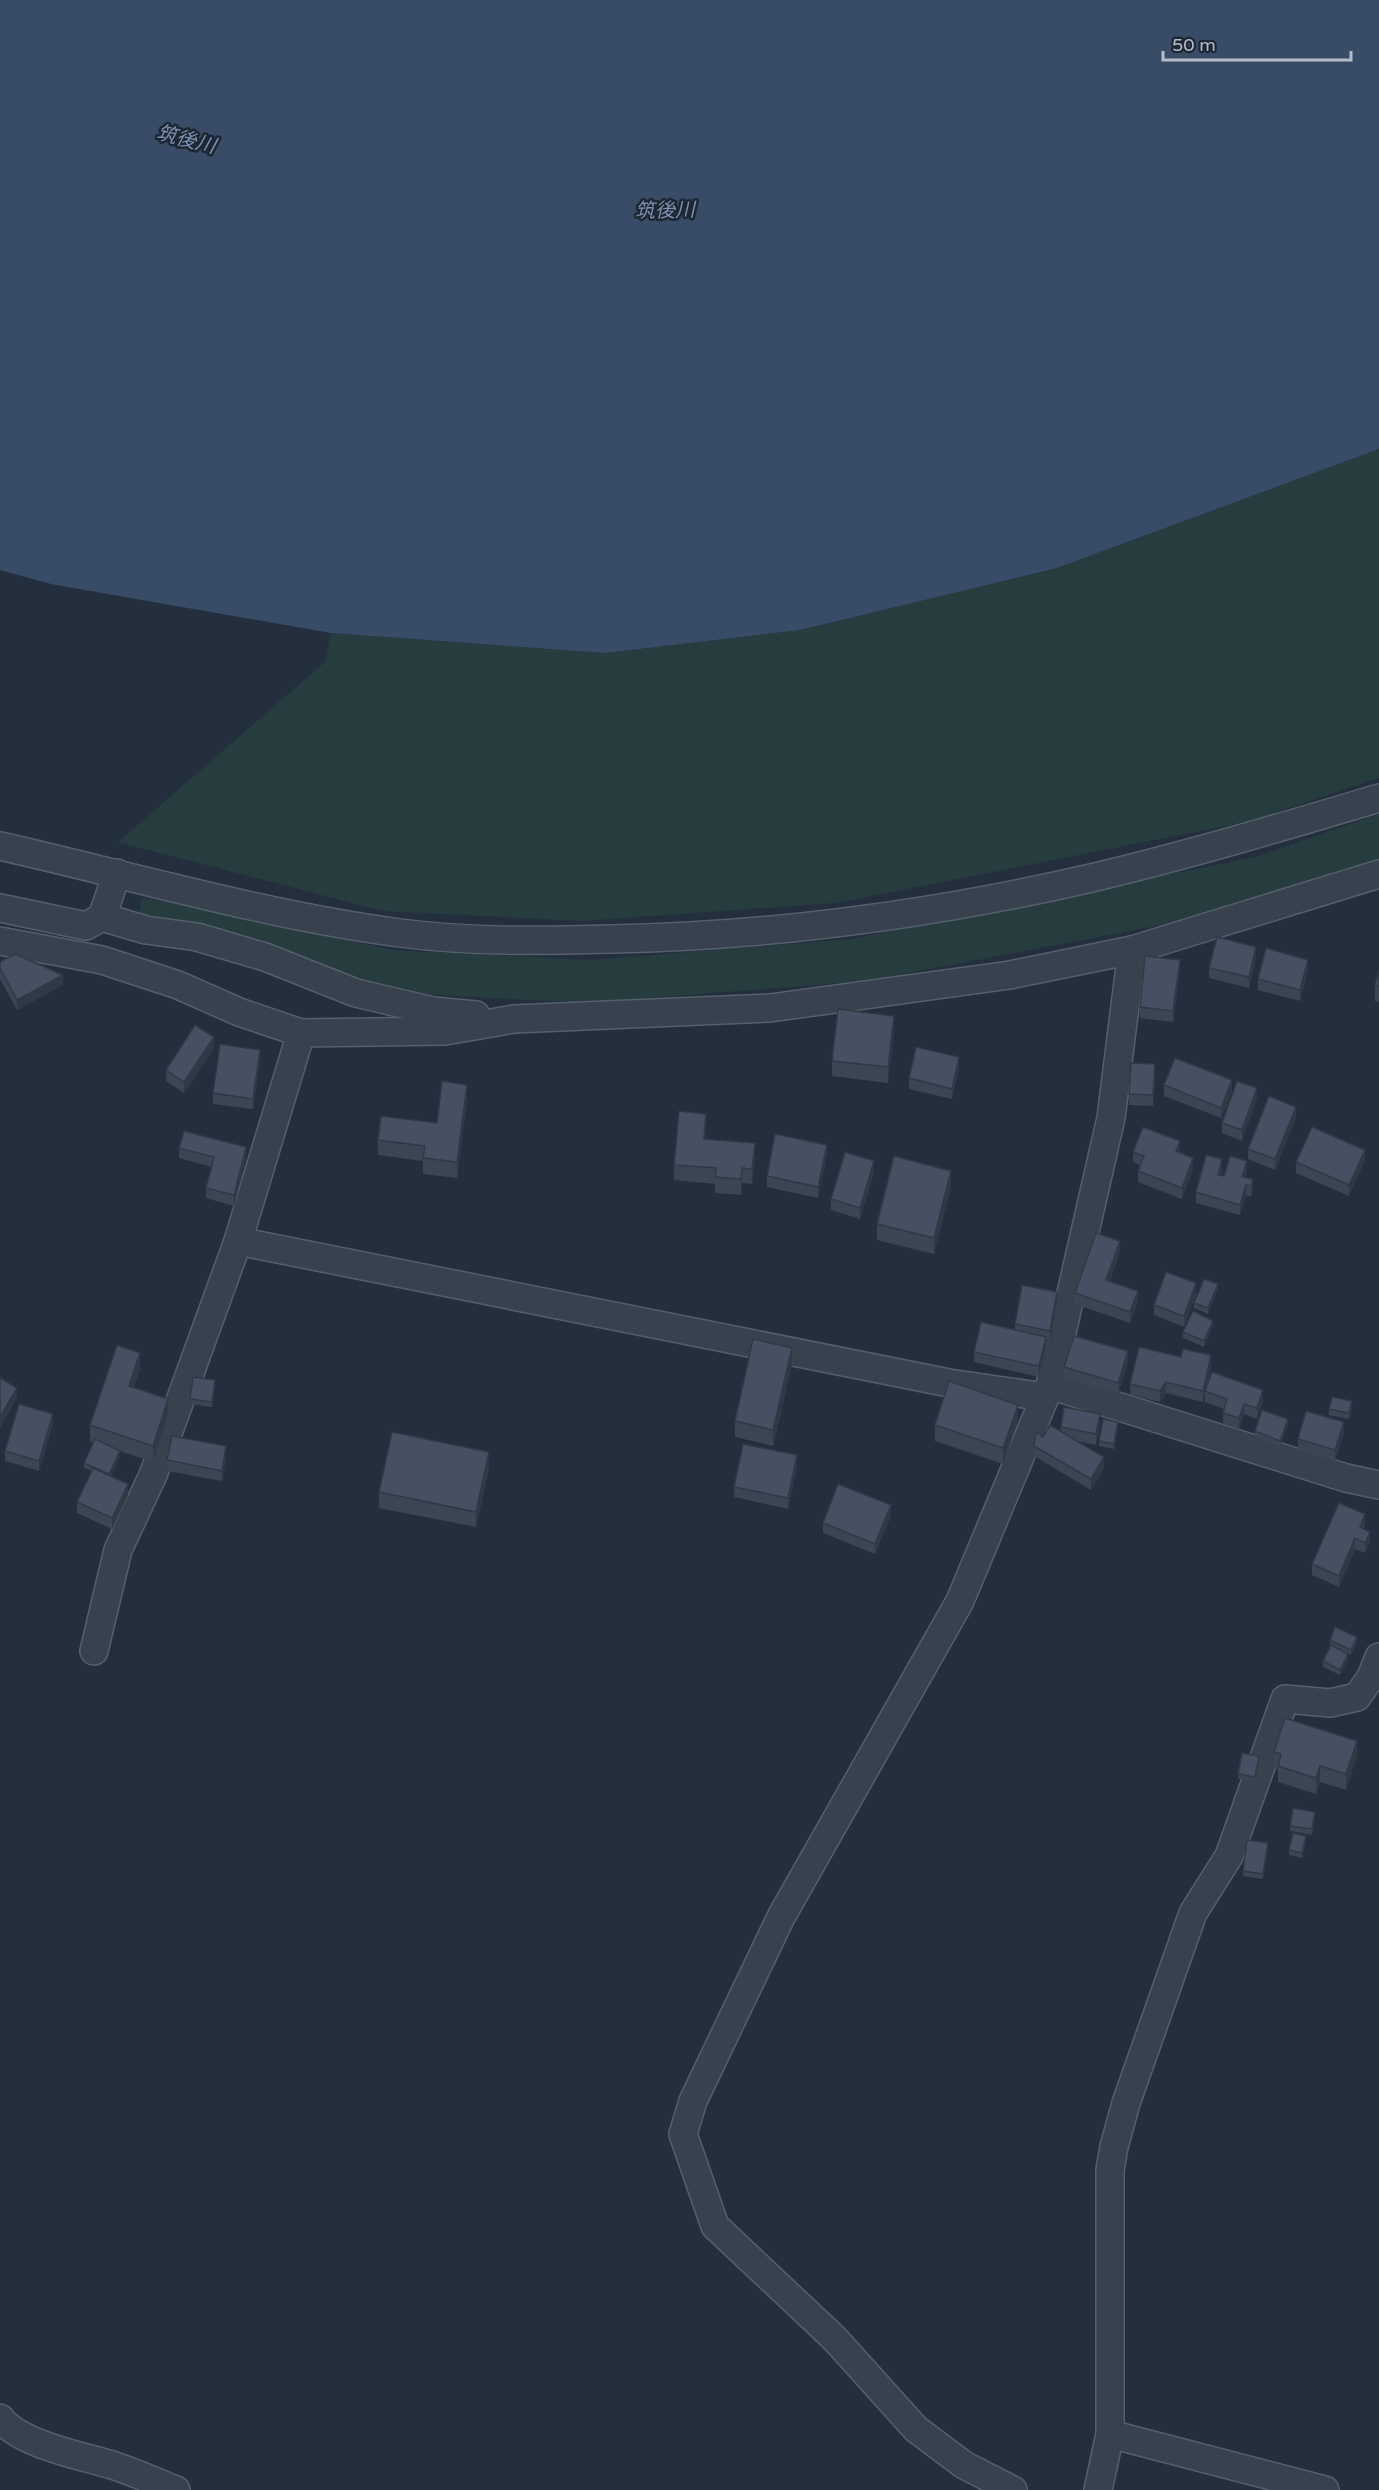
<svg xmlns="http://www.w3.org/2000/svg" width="1379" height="2490" font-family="'Varela Round','Noto Sans JP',sans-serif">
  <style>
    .green { fill: #263c3f }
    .water { fill: #394c67 }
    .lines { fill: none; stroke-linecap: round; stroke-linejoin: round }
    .minor-casing { stroke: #565f6c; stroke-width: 30 }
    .minor { stroke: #38414e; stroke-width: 27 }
    .wall { fill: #3b4654 }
    .shaded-wall { fill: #303945 }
    .building { fill: #455162; stroke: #303945; stroke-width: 1.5 }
    .labels { text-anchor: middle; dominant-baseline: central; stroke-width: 5; stroke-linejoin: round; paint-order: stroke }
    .water-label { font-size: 20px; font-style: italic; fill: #7c92b1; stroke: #1d2633 }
  </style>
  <rect width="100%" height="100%" fill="#242f3e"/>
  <g class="green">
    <polygon points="1379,449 1379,778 1251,821 836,903 583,921 383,911 118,842 325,662 331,633 605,653 800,630 1057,568"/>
    <polygon points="1379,814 1379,867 1261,906 867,981 586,1003 398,993 237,933 139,913 142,897 393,950 590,960 851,939 1255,857"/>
  </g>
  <polygon class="water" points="0,0 1379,0 1379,449 1057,568 800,630 605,653 331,633 51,584 0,570"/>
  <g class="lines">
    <g class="minor-casing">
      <g id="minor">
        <path d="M0,846C132,876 265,915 400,933C470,942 541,941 611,939C769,936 933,914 1087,879C1185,856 1282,827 1379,798"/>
        <polyline points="0,908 86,926 102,917 117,873"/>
        <polyline points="102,917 146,930 197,937 265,957 356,993 433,1011 476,1015"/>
        <polyline points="0,941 102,960 178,985 239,1012 301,1033 445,1031 514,1019 770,1008 1010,975 1132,950 1379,874"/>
        <polyline points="238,1241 949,1383 1045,1397"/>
        <polyline points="1050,1385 1346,1478 1379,1485"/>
        <polyline points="94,1651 118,1550 153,1475 238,1241 301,1033"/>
        <path d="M0,2418C20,2445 84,2456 115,2466C136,2473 156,2482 176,2490"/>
        <polyline points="1110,2434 1325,2490"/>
        <polyline points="1013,2490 964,2465 916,2429 835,2339 715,2226 683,2134 693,2101 781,1917 960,1601 1050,1385 1111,1118 1132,950"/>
        <polyline points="1098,2490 1110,2434 1110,2170 1114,2147 1126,2103 1193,1913 1229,1856 1285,1699 1330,1703 1357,1697 1371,1677 1379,1657"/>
      </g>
    </g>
    <use href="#minor" class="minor"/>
  </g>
  <g class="wall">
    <polygon points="1256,957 1249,988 1209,978 1209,968"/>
    <polygon points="0,962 63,985 17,1010 0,979"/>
    <polygon points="1308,970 1300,1001 1258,990 1258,979"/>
    <polygon points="1180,971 1173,1022 1140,1018 1140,1007"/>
    <polygon points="1379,971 1379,1002 1375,1001 1375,985"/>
    <polygon points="894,1031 888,1083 832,1076 832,1061"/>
    <polygon points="214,1048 184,1093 166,1081 166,1070"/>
    <polygon points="260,1060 253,1109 213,1104 213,1093"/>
    <polygon points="959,1068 952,1099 909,1089 909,1078"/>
    <polygon points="1155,1075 1153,1106 1129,1105 1129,1094"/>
    <polygon points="1164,1085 1232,1091 1221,1118 1164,1096"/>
    <polygon points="1257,1098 1242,1141 1222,1133 1222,1123"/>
    <polygon points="467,1100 457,1178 423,1174 423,1161 378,1155 378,1140 437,1123"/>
    <polygon points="1296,1117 1275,1170 1248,1159 1248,1149"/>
    <polygon points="706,1130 705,1139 755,1159 752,1184 742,1183 741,1195 715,1193 715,1184 674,1180 674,1165"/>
    <polygon points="179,1148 246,1158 234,1206 206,1198 206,1188 212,1167 179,1158"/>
    <polygon points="1133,1152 1180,1152 1179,1153 1193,1169 1182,1199 1138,1182 1138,1171 1140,1165 1133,1162"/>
    <polygon points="827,1155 818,1198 767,1187 767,1176"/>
    <polygon points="1365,1160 1349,1196 1296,1173 1296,1162"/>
    <polygon points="1222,1170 1221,1175 1224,1176 1247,1172 1245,1177 1253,1179 1253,1190 1251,1197 1246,1195 1240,1215 1196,1203 1196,1192"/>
    <polygon points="874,1172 860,1219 831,1210 831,1199"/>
    <polygon points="951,1186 934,1254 877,1240 877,1224"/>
    <polygon points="1120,1251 1110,1281 1138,1301 1130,1323 1075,1304 1075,1293"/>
    <polygon points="1218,1289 1208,1314 1194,1308 1194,1303"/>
    <polygon points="1196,1294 1184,1327 1154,1315 1154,1305"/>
    <polygon points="1057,1302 1050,1341 1046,1340 1046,1347 1039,1377 974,1362 974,1352 1015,1330 1015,1324"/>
    <polygon points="1213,1326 1204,1347 1183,1338 1183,1332"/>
    <polygon points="1128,1362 1118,1394 1064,1378 1064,1367"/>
    <polygon points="792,1364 773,1446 735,1437 735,1421"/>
    <polygon points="1211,1366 1206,1390 1263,1400 1257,1419 1244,1414 1239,1429 1223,1423 1223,1413 1224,1409 1205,1402 1205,1392 1203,1402 1166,1393 1160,1402 1130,1395 1130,1384"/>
    <polygon points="140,1369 134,1387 168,1414 153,1462 120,1451 120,1456 111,1476 128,1495 112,1529 77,1513 77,1502 92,1471 84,1468 84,1463 93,1442 90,1441 90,1425"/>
    <polygon points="215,1385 212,1407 190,1404 190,1399"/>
    <polygon points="1352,1406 1349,1419 1329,1415 1329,1409"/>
    <polygon points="1018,1420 1003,1464 935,1441 935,1425"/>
    <polygon points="53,1424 39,1471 5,1461 5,1451"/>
    <polygon points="1288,1424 1280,1446 1255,1437 1255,1431"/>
    <polygon points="1100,1425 1096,1445 1077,1441 1104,1468 1091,1490 1034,1456 1034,1446 1043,1437 1061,1431 1061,1427"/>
    <polygon points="1118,1428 1114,1449 1099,1446 1099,1441"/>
    <polygon points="1344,1433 1335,1461 1298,1450 1298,1439"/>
    <polygon points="226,1456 222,1481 167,1471 167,1460"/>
    <polygon points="797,1466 788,1509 734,1497 734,1487"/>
    <polygon points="489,1468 476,1527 379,1508 379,1492"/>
    <polygon points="891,1516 875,1554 823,1533 823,1523"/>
    <polygon points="1365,1525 1363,1529 1370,1542 1365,1553 1355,1549 1339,1587 1312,1575 1312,1564"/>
    <polygon points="1330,1640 1357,1642 1351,1655 1346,1652 1348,1659 1340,1675 1323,1667 1323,1661 1330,1646"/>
    <polygon points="1274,1752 1357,1756 1346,1790 1320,1782 1316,1794 1278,1782 1278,1769 1274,1768"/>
    <polygon points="1259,1761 1255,1782 1238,1779 1238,1774"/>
    <polygon points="1315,1817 1312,1835 1290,1831 1290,1826"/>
    <polygon points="1306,1841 1302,1858 1289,1855 1289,1850"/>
    <polygon points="1268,1848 1263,1879 1243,1876 1243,1871"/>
  </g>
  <g class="shaded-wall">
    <polygon points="1256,947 1256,957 1249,988 1249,977"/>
    <polygon points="1180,960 1180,971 1173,1022 1173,1011"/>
    <polygon points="1308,960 1308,970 1300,1001 1300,990"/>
    <polygon points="63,975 63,985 17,1010 17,1000"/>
    <polygon points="894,1016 894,1031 888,1083 888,1067"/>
    <polygon points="214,1037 214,1048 184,1093 184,1082"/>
    <polygon points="260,1050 260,1060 253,1109 253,1099"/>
    <polygon points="959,1057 959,1068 952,1099 952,1089"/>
    <polygon points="1232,1080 1232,1091 1221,1118 1221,1108"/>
    <polygon points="467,1085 467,1100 457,1178 457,1162"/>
    <polygon points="1257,1088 1257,1098 1242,1141 1242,1130"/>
    <polygon points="1296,1107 1296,1117 1275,1170 1275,1159"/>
    <polygon points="706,1114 706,1130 704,1154 704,1139"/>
    <polygon points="1180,1141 1180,1152 1176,1162 1176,1151"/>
    <polygon points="755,1143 755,1159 752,1184 752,1169"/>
    <polygon points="827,1145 827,1155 818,1198 818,1187"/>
    <polygon points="246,1147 246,1158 234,1206 234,1195"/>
    <polygon points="1365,1150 1365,1160 1349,1196 1349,1185"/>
    <polygon points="1193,1158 1193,1169 1182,1199 1182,1188"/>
    <polygon points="1222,1159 1222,1170 1218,1185 1218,1175"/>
    <polygon points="874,1161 874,1172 860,1219 860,1208"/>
    <polygon points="1247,1161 1247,1172 1242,1187 1242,1177"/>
    <polygon points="742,1168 742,1183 741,1195 741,1179"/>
    <polygon points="951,1171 951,1186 934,1254 934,1238"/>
    <polygon points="1253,1179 1253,1190 1251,1197 1251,1186"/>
    <polygon points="1246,1185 1246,1195 1240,1215 1240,1205"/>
    <polygon points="1120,1241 1120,1251 1106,1291 1106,1280"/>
    <polygon points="1196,1283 1196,1294 1184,1327 1184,1316"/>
    <polygon points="1218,1284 1218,1289 1208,1314 1208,1308"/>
    <polygon points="1138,1291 1138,1301 1130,1323 1130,1312"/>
    <polygon points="1057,1292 1057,1302 1050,1341 1050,1331"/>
    <polygon points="1213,1321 1213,1326 1204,1347 1204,1341"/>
    <polygon points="1046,1337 1046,1347 1039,1377 1039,1366"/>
    <polygon points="792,1348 792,1364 773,1446 773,1430"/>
    <polygon points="1128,1351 1128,1362 1118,1394 1118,1383"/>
    <polygon points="140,1353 140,1369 129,1402 129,1386"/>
    <polygon points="1211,1355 1211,1366 1203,1402 1203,1391"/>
    <polygon points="1166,1382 1166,1393 1160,1402 1160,1391"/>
    <polygon points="17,1388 17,1398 0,1428 0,1417"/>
    <polygon points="1263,1390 1263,1400 1257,1419 1257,1408"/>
    <polygon points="168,1399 168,1414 153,1462 153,1446"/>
    <polygon points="1244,1404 1244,1414 1239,1429 1239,1418"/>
    <polygon points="1018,1405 1018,1420 1003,1464 1003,1448"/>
    <polygon points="53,1414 53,1424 39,1471 39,1461"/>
    <polygon points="1100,1414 1100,1425 1096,1445 1096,1434"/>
    <polygon points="1288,1419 1288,1424 1280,1446 1280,1441"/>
    <polygon points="1118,1422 1118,1428 1114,1449 1114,1444"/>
    <polygon points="1344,1422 1344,1433 1335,1461 1335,1450"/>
    <polygon points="226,1446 226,1456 222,1481 222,1471"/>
    <polygon points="120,1451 120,1456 109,1480 109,1474"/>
    <polygon points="489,1452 489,1468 476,1527 476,1512"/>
    <polygon points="797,1455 797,1466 788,1509 788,1498"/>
    <polygon points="1104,1457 1104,1468 1091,1490 1091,1479"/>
    <polygon points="128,1484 128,1495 112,1529 112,1518"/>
    <polygon points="891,1505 891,1516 875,1554 875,1544"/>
    <polygon points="1365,1514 1365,1525 1360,1538 1360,1527"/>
    <polygon points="1370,1532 1370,1542 1365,1553 1365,1543"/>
    <polygon points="1355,1538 1355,1549 1339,1587 1339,1576"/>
    <polygon points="1357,1637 1357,1642 1351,1655 1351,1650"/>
    <polygon points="1348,1654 1348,1659 1340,1675 1340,1670"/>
    <polygon points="1357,1741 1357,1756 1346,1790 1346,1774"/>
    <polygon points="1320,1766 1320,1782 1316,1794 1316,1778"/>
    <polygon points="1306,1836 1306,1841 1302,1858 1302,1853"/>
    <polygon points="1268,1843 1268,1848 1263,1879 1263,1874"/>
  </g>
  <g class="building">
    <polygon points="1217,937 1256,947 1249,977 1209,968"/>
    <polygon points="1266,948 1308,960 1300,990 1258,979"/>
    <polygon points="15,954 63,975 17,1000 0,968 0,962"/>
    <polygon points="1145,956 1180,960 1173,1011 1140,1007"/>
    <polygon points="1379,971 1379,987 1375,985"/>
    <polygon points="838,1009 894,1016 888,1067 832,1061"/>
    <polygon points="195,1025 214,1037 184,1082 166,1070"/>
    <polygon points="220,1044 260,1050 253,1099 213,1093"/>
    <polygon points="916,1047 959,1057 952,1089 909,1078"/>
    <polygon points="1175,1058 1232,1080 1221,1108 1164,1085"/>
    <polygon points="1131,1063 1155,1064 1153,1095 1129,1094"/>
    <polygon points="442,1081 467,1085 457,1162 423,1158 425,1146 378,1140 381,1116 437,1123"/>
    <polygon points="1237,1081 1257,1088 1242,1130 1222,1123"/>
    <polygon points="1269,1096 1296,1107 1275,1159 1248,1149"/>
    <polygon points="679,1111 706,1114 704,1139 755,1143 752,1169 742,1168 741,1179 715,1177 716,1168 674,1165"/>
    <polygon points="1143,1127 1180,1141 1176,1151 1193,1158 1182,1188 1138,1171 1144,1156 1133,1152"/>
    <polygon points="1312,1127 1365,1150 1349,1185 1296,1162"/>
    <polygon points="184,1131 246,1147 234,1195 206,1188 214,1157 179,1148"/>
    <polygon points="775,1134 827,1145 818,1187 767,1176"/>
    <polygon points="845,1152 874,1161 860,1208 831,1199"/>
    <polygon points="1206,1155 1222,1159 1218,1175 1224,1176 1230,1156 1247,1161 1242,1177 1253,1179 1251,1186 1246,1185 1240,1205 1196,1192"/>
    <polygon points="894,1156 951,1171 934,1238 877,1224"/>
    <polygon points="1096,1233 1120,1241 1106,1280 1138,1291 1130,1312 1075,1293"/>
    <polygon points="1166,1272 1196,1283 1184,1316 1154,1305"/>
    <polygon points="1204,1279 1218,1284 1208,1308 1194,1303"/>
    <polygon points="1022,1285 1057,1292 1050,1331 1015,1324"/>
    <polygon points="1193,1311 1213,1321 1204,1341 1183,1332"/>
    <polygon points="981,1322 1046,1337 1039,1366 974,1352"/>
    <polygon points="1074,1336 1128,1351 1118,1383 1064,1367"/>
    <polygon points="753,1339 792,1348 773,1430 735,1421"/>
    <polygon points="117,1345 140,1353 129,1386 168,1399 153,1446 90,1425"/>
    <polygon points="1139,1347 1181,1357 1183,1349 1211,1355 1203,1391 1166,1382 1160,1391 1130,1384"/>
    <polygon points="1212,1372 1263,1390 1257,1408 1244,1404 1239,1418 1223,1413 1227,1399 1205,1391"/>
    <polygon points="193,1377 215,1380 212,1402 190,1399"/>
    <polygon points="0,1378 17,1388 0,1417"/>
    <polygon points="949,1381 1018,1405 1003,1448 935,1425"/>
    <polygon points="1332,1397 1352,1401 1349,1413 1329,1409"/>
    <polygon points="19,1404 53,1414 39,1461 5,1451"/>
    <polygon points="1064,1407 1100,1414 1096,1434 1061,1427"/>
    <polygon points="1262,1410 1288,1419 1280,1441 1255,1431"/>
    <polygon points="1306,1411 1344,1422 1335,1450 1298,1439"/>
    <polygon points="1103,1419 1118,1422 1114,1444 1099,1441"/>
    <polygon points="1050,1425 1104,1457 1091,1479 1034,1446 1036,1432 1043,1437"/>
    <polygon points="392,1432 489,1452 476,1512 379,1492"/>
    <polygon points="172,1436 226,1446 222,1471 167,1460"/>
    <polygon points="95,1439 120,1451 109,1474 84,1463"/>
    <polygon points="743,1444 797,1455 788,1498 734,1487"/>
    <polygon points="93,1468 128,1484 112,1518 77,1502"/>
    <polygon points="838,1484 891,1505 875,1544 823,1523"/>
    <polygon points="1339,1503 1365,1514 1360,1527 1370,1532 1365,1543 1355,1538 1339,1576 1312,1564"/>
    <polygon points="1335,1627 1357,1637 1351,1650 1330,1640"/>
    <polygon points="1331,1645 1348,1654 1340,1670 1323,1661"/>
    <polygon points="1285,1718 1357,1741 1346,1774 1320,1766 1316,1778 1278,1766 1281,1754 1274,1752"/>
    <polygon points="1242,1753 1259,1756 1255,1777 1238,1774"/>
    <polygon points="1293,1808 1315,1812 1312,1829 1290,1826"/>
    <polygon points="1293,1833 1306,1836 1302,1853 1289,1850"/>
    <polygon points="1247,1840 1268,1843 1263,1874 1243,1871"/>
  </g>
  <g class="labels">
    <g class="water-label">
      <text transform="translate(186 140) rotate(14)">筑後川</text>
      <text transform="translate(665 211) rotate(-1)">筑後川</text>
    </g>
  </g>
  <path d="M1163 51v9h188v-9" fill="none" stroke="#b4bcc9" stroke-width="3"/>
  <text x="1172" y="51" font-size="18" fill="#b4bcc9" stroke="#1d2633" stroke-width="4.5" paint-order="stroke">50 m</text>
</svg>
